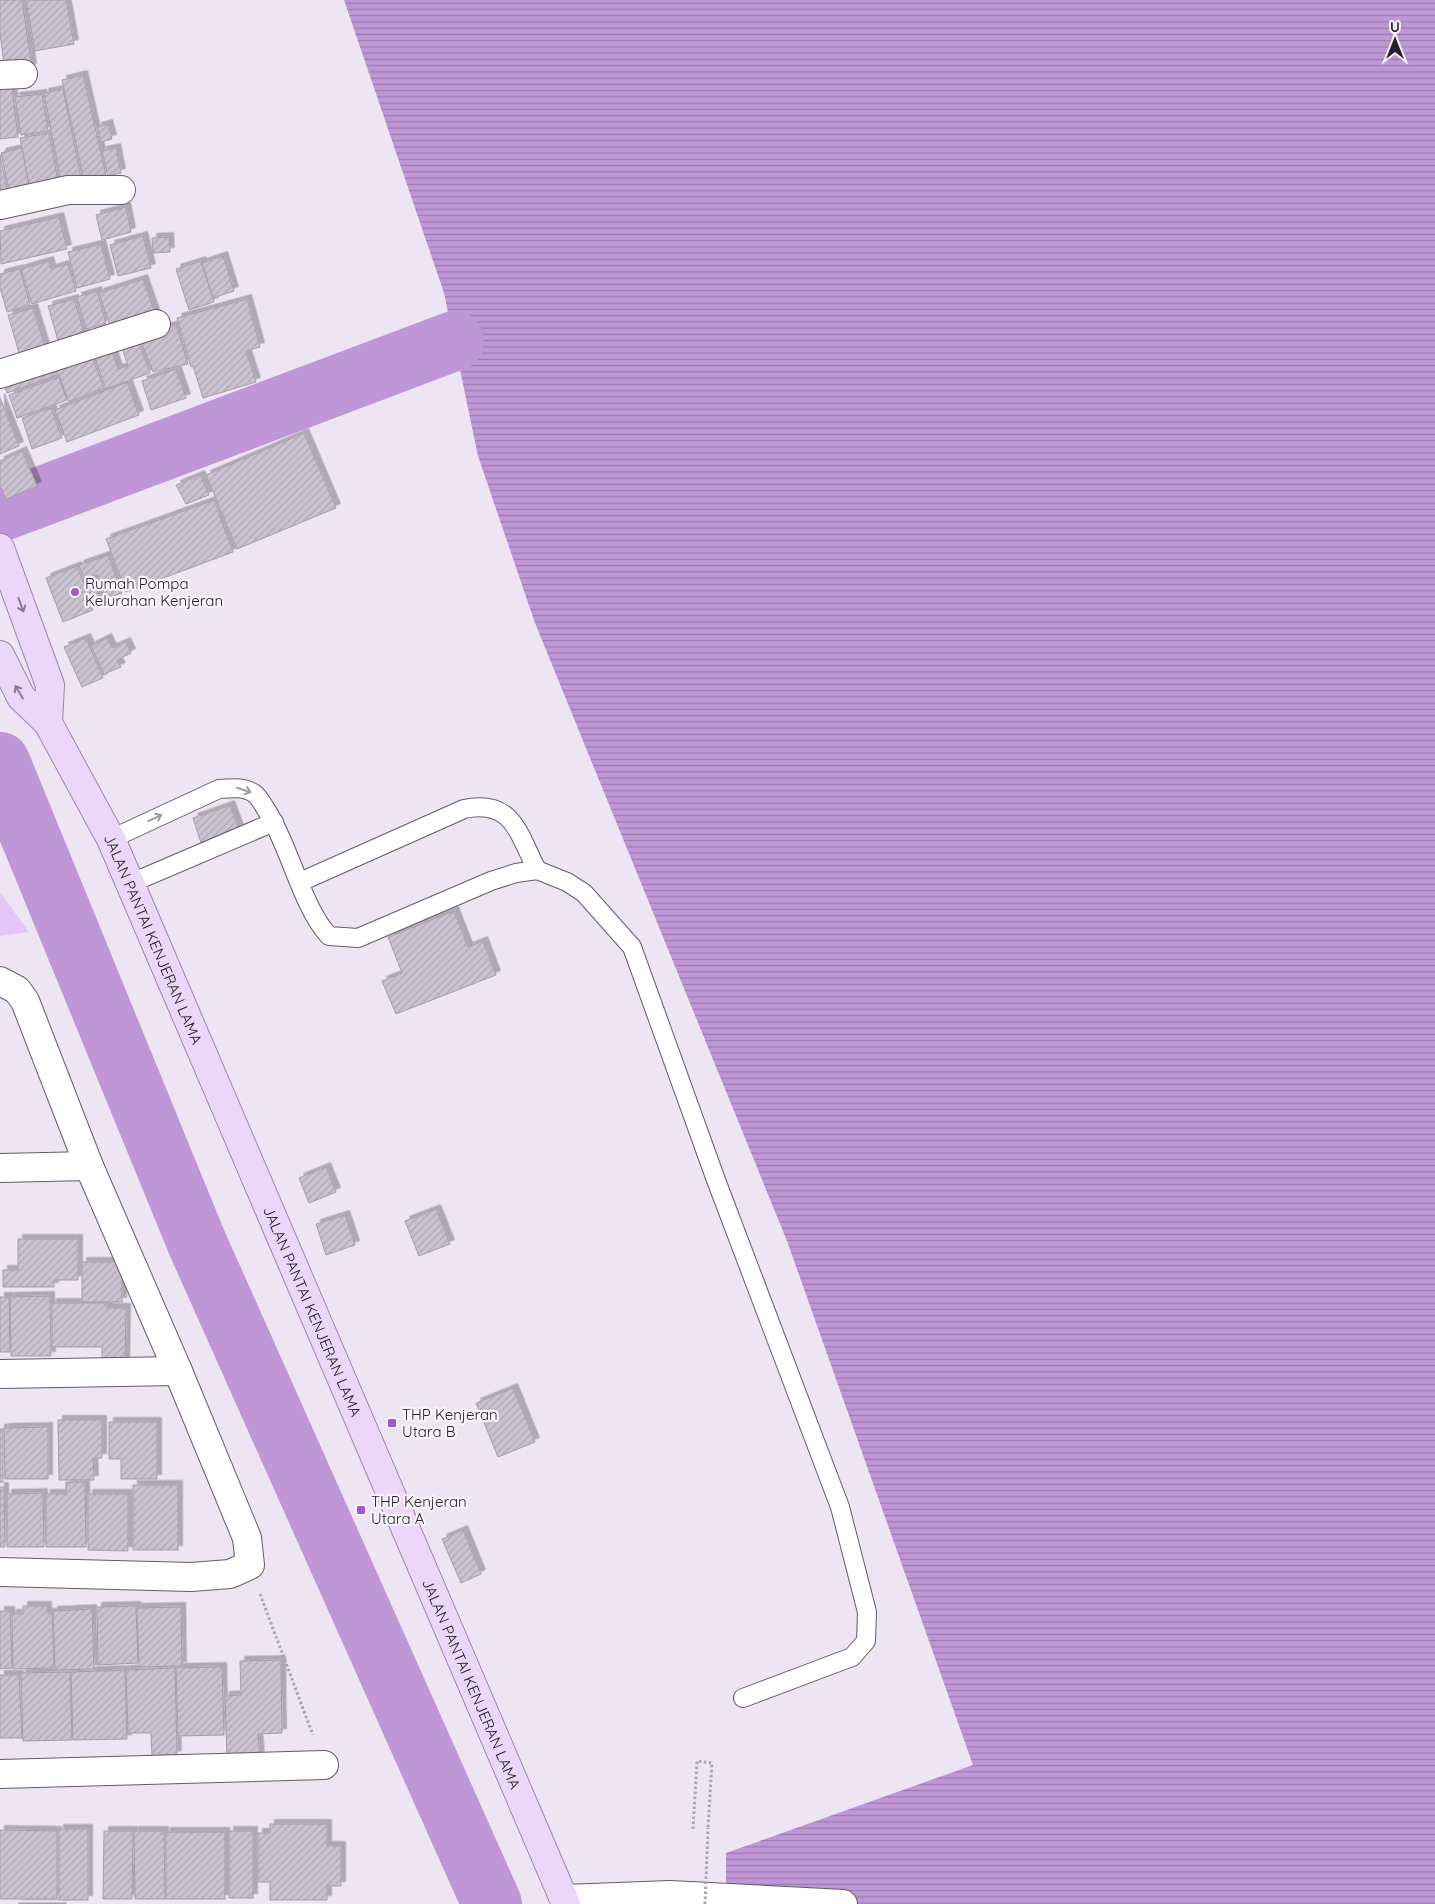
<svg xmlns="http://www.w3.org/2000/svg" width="1435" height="1904" font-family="Quicksand,sans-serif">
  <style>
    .green { fill: #e4c5f8 }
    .water { fill: url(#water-rules) }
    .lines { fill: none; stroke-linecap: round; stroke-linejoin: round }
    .river { stroke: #bf97d7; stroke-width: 60 }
    .building { fill: url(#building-hatch); stroke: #a59daa; filter: url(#shadow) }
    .service-casing { stroke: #635c68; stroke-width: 20 }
    .minor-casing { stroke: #635c68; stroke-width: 30 }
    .tertiary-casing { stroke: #635c68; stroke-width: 30 }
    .primary-casing { stroke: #9e85ae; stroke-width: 30 }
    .path { stroke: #aaa4af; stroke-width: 3; stroke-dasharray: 2.5 2.5; stroke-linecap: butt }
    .service { stroke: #fff; stroke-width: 18 }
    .minor { stroke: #fff; stroke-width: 28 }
    .tertiary { stroke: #fff; stroke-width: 28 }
    .primary { stroke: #ecd6fa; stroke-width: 28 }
    .path-bridge { stroke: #aaa4af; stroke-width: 3; stroke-dasharray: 2.5 2.5; stroke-linecap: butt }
    .oneway { stroke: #887c90 }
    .oneway2 { stroke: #9d9c9e }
    .poi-dot { fill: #a257ca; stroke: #faf3fe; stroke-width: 2 }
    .labels { text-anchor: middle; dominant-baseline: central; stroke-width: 4.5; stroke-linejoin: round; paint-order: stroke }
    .poi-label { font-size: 15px; fill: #252227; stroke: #faf3fe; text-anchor: start }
    .street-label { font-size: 15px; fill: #252227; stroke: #faf3fe }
  </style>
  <defs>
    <pattern id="water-rules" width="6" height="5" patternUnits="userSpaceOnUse" patternTransform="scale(1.25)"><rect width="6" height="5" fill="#bf97d7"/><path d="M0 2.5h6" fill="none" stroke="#9b7bae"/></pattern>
    <pattern id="building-hatch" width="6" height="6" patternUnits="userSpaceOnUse" patternTransform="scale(1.25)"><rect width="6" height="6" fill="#cac2d0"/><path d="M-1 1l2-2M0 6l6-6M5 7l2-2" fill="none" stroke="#ada6b3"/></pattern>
    <filter id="shadow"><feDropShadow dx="4.5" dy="-4.5" stdDeviation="0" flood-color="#0004"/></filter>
  </defs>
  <rect width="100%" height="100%" fill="#ede5f3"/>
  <polygon class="green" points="0,892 29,932 0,936"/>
  <polygon class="water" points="344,0 1435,0 1435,1904 726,1904 726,1853 973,1765 787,1241 535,623 478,456 444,293"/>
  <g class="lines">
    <g class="river">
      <polyline points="0,512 454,341"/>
      <polyline points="0,762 197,1243 492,1904"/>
    </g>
  </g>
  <g class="building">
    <polygon points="0,0 22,0 32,68 5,72 0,33"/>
    <polygon points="26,0 66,0 74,44 35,51"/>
    <polygon points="83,75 106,175 84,180 62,80"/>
    <polygon points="12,88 18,137 0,139 0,90"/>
    <polygon points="63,89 82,183 62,187 44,93"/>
    <polygon points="42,94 48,131 21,135 15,97"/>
    <polygon points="108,124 112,139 101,142 97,127"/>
    <polygon points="49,133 59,187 30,192 20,138"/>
    <polygon points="22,148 30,191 10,195 1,153"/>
    <polygon points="116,148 121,173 108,176 102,151"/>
    <polygon points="0,155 8,194 0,196"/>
    <polygon points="126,207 131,232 102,240 96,215"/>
    <polygon points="59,217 67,249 1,264 0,231"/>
    <polygon points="143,236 151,268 118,276 110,245"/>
    <polygon points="169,237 170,252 153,253 152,238"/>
    <polygon points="101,244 110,279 77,288 68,252"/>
    <polygon points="223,256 234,291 213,298 202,263"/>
    <polygon points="49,261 51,269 68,264 76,291 32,304 21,269"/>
    <polygon points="201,261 214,302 189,310 176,269"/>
    <polygon points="20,269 30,305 7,312 0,288 0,274"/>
    <polygon points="143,279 157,319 113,334 99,293"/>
    <polygon points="97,291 106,324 86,329 77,297"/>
    <polygon points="74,299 87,343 61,351 48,306"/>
    <polygon points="247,299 260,347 246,351 256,382 203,398 193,366 191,367 177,318"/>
    <polygon points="33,308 47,354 22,363 8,315"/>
    <polygon points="176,325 188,364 153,372 138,334"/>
    <polygon points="137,338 150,373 106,389 91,347 108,340 118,369 128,366 121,344"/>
    <polygon points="88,347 104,388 69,402 53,359"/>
    <polygon points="52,360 57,375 7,393 2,378"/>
    <polygon points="176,369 186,398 151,410 142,381"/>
    <polygon points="59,377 67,400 17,418 9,395"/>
    <polygon points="127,382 139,415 67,442 55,410"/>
    <polygon points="0,398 19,446 0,454"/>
    <polygon points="51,408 62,438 32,449 22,418"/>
    <polygon points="304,433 336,508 237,549 206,475"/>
    <polygon points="22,451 37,486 6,499 0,486 0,461"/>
    <polygon points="200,475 209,495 186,504 176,485"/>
    <polygon points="214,500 233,552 126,592 106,539"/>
    <polygon points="108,555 122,593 106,599 97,575 84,579 79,565"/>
    <polygon points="77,566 83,582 93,579 102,603 92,606 93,610 63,622 46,578"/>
    <polygon points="86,638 103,678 82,687 64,647"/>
    <polygon points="107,638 112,648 126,642 131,653 117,660 121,667 104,674 91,646"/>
    <polygon points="230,805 239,829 201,843 193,818"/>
    <polygon points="454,911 468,947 483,941 496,975 396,1014 382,981 402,973 388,937"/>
    <polygon points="326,1167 336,1192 309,1203 299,1178"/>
    <polygon points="436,1209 450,1244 419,1256 405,1221"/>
    <polygon points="345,1215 355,1245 326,1255 316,1224"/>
    <polygon points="18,1239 78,1239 78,1280 54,1280 54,1287 3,1287 3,1270 18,1270"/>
    <rect x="82" y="1262" width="40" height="40"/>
    <polygon points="50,1296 51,1356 11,1356 10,1297"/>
    <polygon points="0,1297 9,1297 10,1352 0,1352"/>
    <polygon points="52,1303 107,1303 107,1308 126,1308 125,1368 102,1368 102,1347 52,1347"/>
    <polygon points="513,1388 535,1442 498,1457 476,1403"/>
    <polygon points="58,1420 102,1420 102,1458 93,1458 94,1480 59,1480"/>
    <polygon points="109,1422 157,1422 157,1479 121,1479 121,1459 109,1459"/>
    <polygon points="48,1427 48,1479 5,1479 4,1428"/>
    <rect x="0" y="1429" width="3" height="53"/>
    <polygon points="66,1482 85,1482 86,1547 46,1547 46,1494 66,1494"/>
    <rect x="133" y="1485" width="45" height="65"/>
    <polygon points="0,1487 4,1487 5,1547 0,1547"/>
    <polygon points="43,1493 44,1547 7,1547 7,1494"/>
    <polygon points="88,1494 128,1494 128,1551 88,1550"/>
    <polygon points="463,1530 481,1574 461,1583 442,1539"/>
    <polygon points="23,1606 47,1606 47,1613 52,1613 54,1668 13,1669 12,1614 23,1614"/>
    <polygon points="136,1606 138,1663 98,1665 97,1607"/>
    <polygon points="181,1607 182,1666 139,1667 137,1608"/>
    <polygon points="92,1609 94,1669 55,1670 53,1611"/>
    <polygon points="0,1611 10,1611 12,1668 0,1669"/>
    <polygon points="281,1660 282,1733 258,1734 260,1759 227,1760 225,1696 241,1695 240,1661"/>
    <polygon points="222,1667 224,1735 178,1736 176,1668"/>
    <polygon points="175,1668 177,1755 152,1756 151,1733 128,1733 126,1670"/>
    <polygon points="125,1670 127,1739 73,1740 71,1672"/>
    <polygon points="70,1672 72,1740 23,1741 21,1673"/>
    <polygon points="0,1675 19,1675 22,1738 0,1738"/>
    <polygon points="270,1824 327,1824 327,1846 341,1846 341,1886 327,1886 327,1900 270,1900 270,1882 258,1882 258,1833 270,1833"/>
    <rect x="59" y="1829" width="29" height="71"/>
    <polygon points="0,1830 57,1831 57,1899 0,1899"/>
    <polygon points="104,1831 133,1831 132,1899 103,1899"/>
    <polygon points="134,1831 164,1831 165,1899 135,1899"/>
    <rect x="229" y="1831" width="24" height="67"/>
    <rect x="166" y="1832" width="59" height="67"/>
    <rect x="19" y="1903" width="47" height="1"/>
  </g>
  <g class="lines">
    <g class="service-casing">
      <g id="service">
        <path d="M111,839L219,789C231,788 246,786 256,795C260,799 264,806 267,811C290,847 302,907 329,936L358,938L491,881L516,873L537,870L567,882L584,893L632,947L716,1180L840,1507L867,1612L866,1641L852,1657L743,1698"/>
        <path d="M300,882L464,809C513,799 518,833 537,870"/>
        <polyline points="129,884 274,822"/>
      </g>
    </g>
    <g class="minor-casing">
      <g id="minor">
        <polyline points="0,75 23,74"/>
        <polyline points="0,205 68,190 121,190"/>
        <polyline points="0,374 156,324"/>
        <polyline points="0,981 17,990 25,1001 89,1166 178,1371 247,1538 250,1565 230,1574 191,1577 0,1572"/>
        <polyline points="0,1168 89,1166"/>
        <polyline points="0,1374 178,1371"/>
        <polyline points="0,1774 324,1765"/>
      </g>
    </g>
    <g class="tertiary-casing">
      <polyline id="tertiary" points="565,1899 670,1895 843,1904"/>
    </g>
    <g class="primary-casing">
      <g id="primary">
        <polyline points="0,548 50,685 48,723"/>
        <path id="s1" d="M0,655L21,697L48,723L111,839L566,1904"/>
      </g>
    </g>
    <g class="path">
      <polyline points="260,1594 313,1735"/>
      <polyline points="693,1829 697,1761 712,1763 708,1828"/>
    </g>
    <use href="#service" class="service"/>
    <use href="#minor" class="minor"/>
    <use href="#tertiary" class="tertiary"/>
    <use href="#primary" class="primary"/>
    <polyline class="path-bridge" points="705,1904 708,1828"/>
  </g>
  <defs><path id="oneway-shaft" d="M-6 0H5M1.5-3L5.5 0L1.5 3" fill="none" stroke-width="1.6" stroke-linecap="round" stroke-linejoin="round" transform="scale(1.25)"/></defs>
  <g class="oneway">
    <use href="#oneway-shaft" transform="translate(21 605) rotate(70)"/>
    <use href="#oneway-shaft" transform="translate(19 692) rotate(-121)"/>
  </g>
  <g class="oneway2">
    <use href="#oneway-shaft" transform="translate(244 790) rotate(18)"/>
    <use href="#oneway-shaft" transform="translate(155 818) rotate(-25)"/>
  </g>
  <g class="poi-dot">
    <circle cx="75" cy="592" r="5"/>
    <rect x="387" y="1418" width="10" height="10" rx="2.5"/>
    <rect x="356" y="1505" width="10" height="10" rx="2.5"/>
  </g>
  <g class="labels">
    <g class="poi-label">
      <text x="85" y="583">Rumah Pompa<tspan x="85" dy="17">Kelurahan Kenjeran</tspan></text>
      <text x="402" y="1414">THP Kenjeran<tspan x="402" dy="17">Utara B</tspan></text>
      <text x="371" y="1501">THP Kenjeran<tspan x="371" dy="17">Utara A</tspan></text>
    </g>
    <g class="street-label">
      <text stroke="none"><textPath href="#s1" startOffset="325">JALAN PANTAI KENJERAN LAMA</textPath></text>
      <text stroke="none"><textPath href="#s1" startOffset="730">JALAN PANTAI KENJERAN LAMA</textPath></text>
      <text stroke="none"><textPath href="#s1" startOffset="1135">JALAN PANTAI KENJERAN LAMA</textPath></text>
    </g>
  </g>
  <g transform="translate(1395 40)" stroke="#faf3fe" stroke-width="4" paint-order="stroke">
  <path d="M0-4L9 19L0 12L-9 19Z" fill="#252227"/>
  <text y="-8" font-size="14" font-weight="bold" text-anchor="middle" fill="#252227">U</text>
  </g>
</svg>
